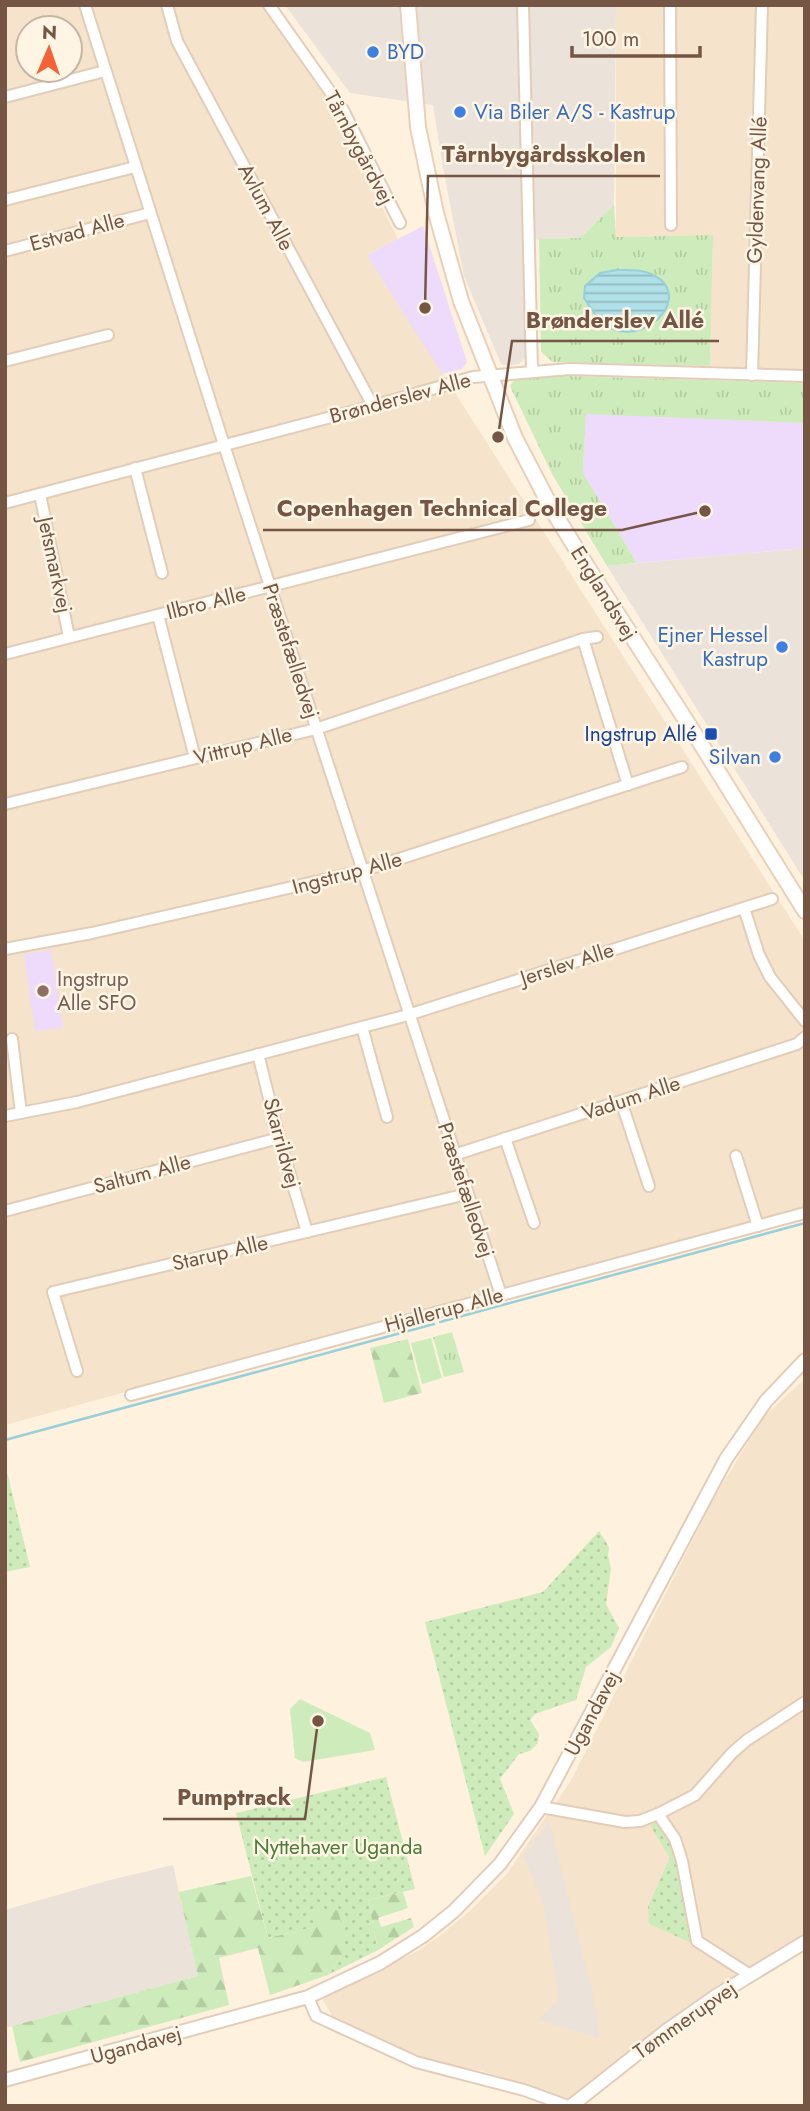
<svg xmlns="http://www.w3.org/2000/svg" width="810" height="2111" font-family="Jost,sans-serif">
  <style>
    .residential { fill: #f6e3cb; fill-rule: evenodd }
    .industrial { fill: #ebe2da }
    .education { fill: #eedafa }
    .grass { fill: url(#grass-dots) }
    .forest { fill: url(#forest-firs) }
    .park { fill: url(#park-tufts) }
    .pitch { fill: #ceecbb }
    .water { fill: url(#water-rules); stroke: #96d0db; stroke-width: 2 }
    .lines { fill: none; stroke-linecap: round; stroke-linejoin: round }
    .stream { stroke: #96d0db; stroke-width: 2.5 }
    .minor-casing { stroke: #e2cdb9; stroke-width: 14 }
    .tertiary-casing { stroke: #e2cdb9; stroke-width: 16 }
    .secondary-casing { stroke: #ead0b8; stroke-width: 18 }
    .minor { stroke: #fff; stroke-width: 10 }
    .tertiary { stroke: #fff; stroke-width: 12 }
    .secondary { stroke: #fff; stroke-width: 14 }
    .shop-dot { fill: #3f7fe0; stroke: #fff5e5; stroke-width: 2.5 }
    .transit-dot { fill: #1a4fb4; stroke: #fff5e5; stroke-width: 2.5 }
    .education-dot { fill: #8d6e63; stroke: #fff5e5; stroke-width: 2.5 }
    .labels { text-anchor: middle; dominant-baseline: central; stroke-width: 5; stroke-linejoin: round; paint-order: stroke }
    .shop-label { font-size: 21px; fill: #366cbe; stroke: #fff5e5; text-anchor: start }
    .street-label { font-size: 21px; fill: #755644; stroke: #fff5e5 }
    .transit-label { font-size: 21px; fill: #164399; stroke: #fff5e5; text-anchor: end }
    .education-label { font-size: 21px; fill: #785e54; stroke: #fff5e5; text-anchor: start }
    .park-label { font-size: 21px; fill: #4e7c3b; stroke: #fff5e5 }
    .leader { fill: none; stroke: #755644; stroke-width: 2.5 }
    .callout-dot { fill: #755644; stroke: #fff5e5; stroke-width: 2.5 }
    .callout-label { font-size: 23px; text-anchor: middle; font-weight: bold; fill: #755644; stroke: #fff5e5; stroke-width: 5; stroke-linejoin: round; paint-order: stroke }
  </style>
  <defs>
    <pattern id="grass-dots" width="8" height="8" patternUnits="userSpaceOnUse" patternTransform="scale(1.75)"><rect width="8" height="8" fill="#ceecbb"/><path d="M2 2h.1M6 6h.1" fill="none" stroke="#b4cca2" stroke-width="1.8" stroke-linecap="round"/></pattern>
    <pattern id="forest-firs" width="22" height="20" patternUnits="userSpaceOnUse" patternTransform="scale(1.75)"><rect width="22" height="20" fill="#ceecbb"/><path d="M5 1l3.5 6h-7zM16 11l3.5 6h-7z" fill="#b4cca2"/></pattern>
    <pattern id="park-tufts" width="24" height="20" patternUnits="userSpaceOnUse" patternTransform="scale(1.75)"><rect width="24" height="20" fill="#ceecbb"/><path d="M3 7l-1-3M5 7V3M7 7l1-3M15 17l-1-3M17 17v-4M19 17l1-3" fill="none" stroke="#b4cca2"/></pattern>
    <pattern id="water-rules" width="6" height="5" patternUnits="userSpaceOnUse" patternTransform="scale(1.75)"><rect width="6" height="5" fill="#b0e0e8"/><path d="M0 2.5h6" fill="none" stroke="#94b8be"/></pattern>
  </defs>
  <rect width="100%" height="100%" fill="#fef1dd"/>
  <g class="residential">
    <path d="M5,5H261L335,111L398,239L367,255L805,941V1206L5,1425ZM28,28H70V70H28Z"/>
    <polygon points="616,5 805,5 805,370 710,366 713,235 616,237"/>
    <polygon points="805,1379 805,1951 611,2067 573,2098 565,2098 482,2071 431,2062 383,2042 332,2016 321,1997 416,1952 441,1935 471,1910 506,1875 570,1782 714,1498 764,1416"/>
  </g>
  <g class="industrial">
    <polygon points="285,5 616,5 614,205 580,238 523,240 526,353 525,358 519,364 508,366 501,364 464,276 444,173 433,105 350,93"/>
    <polygon points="805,548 805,881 607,566"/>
    <polygon points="549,1821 592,1991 599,2024 599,2038 538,2020 559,2000 542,1898 523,1855"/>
    <polygon points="173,1865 198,1976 5,2028 5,1910 110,1880"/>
  </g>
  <g class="education">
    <polygon points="423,226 467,362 462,369 442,374 367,255"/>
    <polygon points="586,413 805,423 805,548 637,563 583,473"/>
    <polygon points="51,950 63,1028 35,1031 24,954"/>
  </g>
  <g class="grass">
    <polygon points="5,1463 30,1567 5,1572"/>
    <polygon points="599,1531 609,1547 608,1556 611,1569 606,1604 619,1628 611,1647 586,1667 576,1700 535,1714 530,1720 539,1734 538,1743 530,1751 519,1754 500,1779 514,1814 485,1856 425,1622 543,1592"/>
    <polygon points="386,1777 415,1889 368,1900 378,1950 328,1975 346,1951 315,1927 268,1938 236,1813"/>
    <polygon points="659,1821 671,1840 679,1863 698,1946 649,1924 648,1906 670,1858 650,1825"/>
  </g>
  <g class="forest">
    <polygon points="408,1339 422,1393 384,1403 370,1348"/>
    <polygon points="251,1876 268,1938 315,1927 312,1912 338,1907 346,1951 328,1975 270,1995 258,1948 219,1958 229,2005 20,2062 12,2026 198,1976 179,1892"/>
    <polygon points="403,1892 408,1908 378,1918 381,1927 411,1918 414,1927 378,1950 368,1900"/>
  </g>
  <g class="park">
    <polygon points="614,205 616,237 713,235 710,366 553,362 541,352 539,239 580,238"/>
    <polygon points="533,375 805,383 805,423 586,414 583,473 637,563 607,566 552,474 510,386 515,379"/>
    <polygon points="452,1332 464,1372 444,1377 433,1337"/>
  </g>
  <g class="pitch">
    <polygon points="431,1338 442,1378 422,1384 411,1343"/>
    <polygon points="300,1699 370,1733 375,1750 303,1762 295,1758 290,1709"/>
  </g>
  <path class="water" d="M616,270C628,270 642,269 653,275C693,294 650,344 613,329C600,324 591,309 584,298L585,286L600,273Z"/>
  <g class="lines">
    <g class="stream">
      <polyline points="440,1322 805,1223"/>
      <polyline points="5,1440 434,1324"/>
    </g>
    <g class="minor-casing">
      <g id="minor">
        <polyline points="85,5 224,445 501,1295"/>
        <polyline points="167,5 177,41 373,406"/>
        <polyline points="269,5 343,110 400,223"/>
        <polyline points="523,5 532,371"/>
        <polyline points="670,5 671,225"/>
        <polyline points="5,97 105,71"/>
        <polyline points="5,200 135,167"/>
        <polyline points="5,251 150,213"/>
        <polyline points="5,361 108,335"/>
        <polyline points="752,375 762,5"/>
        <polyline points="135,468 162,573"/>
        <polyline points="40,494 69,637"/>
        <polyline points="5,503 373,406 473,377 570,369 805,376"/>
        <polyline points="158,615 195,758"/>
        <polyline points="583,639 628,785"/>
        <polyline points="5,654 529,520"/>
        <polyline points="5,804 316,729 583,639 597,637"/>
        <polyline points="744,908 759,955 770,977 805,1021"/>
        <polyline points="5,949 92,933 362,871 682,767"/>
        <polyline points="362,1027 387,1117"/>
        <polyline points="12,1039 21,1113"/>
        <polyline points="258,1054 279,1138 307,1232"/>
        <polyline points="621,1101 649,1186"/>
        <polyline points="5,1116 77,1102 408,1015 772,899"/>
        <polyline points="505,1138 534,1223"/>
        <polyline points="454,1155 797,1044 805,1037"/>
        <polyline points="736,1156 758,1226"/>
        <polyline points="5,1211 279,1138"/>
        <polyline points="77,1371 53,1292 467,1194"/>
        <polyline points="131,1395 805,1213"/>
        <polyline points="541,1807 625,1822 640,1821 658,1814 695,1795 732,1753 747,1740 805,1702"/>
        <polyline points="658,1814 675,1839 682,1861 697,1941 750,1975"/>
        <polyline points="308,1997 316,2016 416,2062 524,2090 568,2106"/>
      </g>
    </g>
    <g class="tertiary-casing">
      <g id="tertiary">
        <polyline points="5,2080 308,1997 380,1963 423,1936 454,1911 500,1864 541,1807 726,1459 766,1401 805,1360"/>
        <polyline points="571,2106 666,2031 716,1996 805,1942"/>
      </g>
    </g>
    <g class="secondary-casing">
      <polyline id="secondary" points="408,5 418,127 436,213 461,301 515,438 553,511 588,568 696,736 805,911"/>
    </g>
    <use href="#minor" class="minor"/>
    <use href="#tertiary" class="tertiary"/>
    <use href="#secondary" class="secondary"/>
  </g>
  <g class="shop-dot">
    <circle cx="373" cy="52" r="7"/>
    <circle cx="460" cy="112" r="7"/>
    <circle cx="782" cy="647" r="7"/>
    <circle cx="775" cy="757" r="7"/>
  </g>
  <rect class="transit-dot" x="704" y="727" width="14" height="14" rx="3.5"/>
  <circle class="education-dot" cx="43" cy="991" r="7"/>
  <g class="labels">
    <g class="shop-label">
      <text x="387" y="52">BYD</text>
      <text x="474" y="112">Via Biler A/S - Kastrup</text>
      <text x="768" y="635" text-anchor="end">Ejner Hessel<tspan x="768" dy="24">Kastrup</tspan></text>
      <text x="761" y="757" text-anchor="end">Silvan</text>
    </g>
    <g class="street-label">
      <text transform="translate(359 148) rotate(62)">Tårnbygårdvej</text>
      <text transform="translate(757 190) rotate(-88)">Gyldenvang Allé</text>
      <text transform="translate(266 207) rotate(62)">Avlum Alle</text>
      <text transform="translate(77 232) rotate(-15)">Estvad Alle</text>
      <text transform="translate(400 398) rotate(-15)">Brønderslev Alle</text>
      <text transform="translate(55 565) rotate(78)">Jetsmarkvej</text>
      <text transform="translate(604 593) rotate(58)">Englandsvej</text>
      <text transform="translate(206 603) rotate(-14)">Ilbro Alle</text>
      <text transform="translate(291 651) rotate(72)">Præstefælledvej</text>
      <text transform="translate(243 746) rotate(-14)">Vittrup Alle</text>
      <text transform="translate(347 873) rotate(-15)">Ingstrup Alle</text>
      <text transform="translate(567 964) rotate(-18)">Jerslev Alle</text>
      <text transform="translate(631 1098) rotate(-18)">Vadum Alle</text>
      <text transform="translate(282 1143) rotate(75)">Skarrildvej</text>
      <text transform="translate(142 1174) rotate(-15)">Saltum Alle</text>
      <text transform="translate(466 1190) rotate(72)">Præstefælledvej</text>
      <text transform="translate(220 1253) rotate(-13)">Starup Alle</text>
      <text transform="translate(444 1310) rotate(-15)">Hjallerup Alle</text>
      <text transform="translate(592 1713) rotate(-62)">Ugandavej</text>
      <text transform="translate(685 2020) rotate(-35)">Tømmerupvej</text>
      <text transform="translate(136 2045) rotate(-15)">Ugandavej</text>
    </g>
    <g class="transit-label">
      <text x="697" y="734">Ingstrup Allé</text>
    </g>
    <g class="education-label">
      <text x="57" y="979">Ingstrup<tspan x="57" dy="24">Alle SFO</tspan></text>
    </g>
    <g class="park-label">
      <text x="338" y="1847">Nyttehaver Uganda</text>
    </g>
  </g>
  <path class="leader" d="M425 308L428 176H660M498 437L512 341H719M705 511L622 530H263M318 1721L305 1819H163"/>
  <g class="callout-dot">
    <circle cx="425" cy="308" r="7"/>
    <circle cx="498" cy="437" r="7"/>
    <circle cx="705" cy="511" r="7"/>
    <circle cx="318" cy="1721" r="7"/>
  </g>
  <g class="callout-label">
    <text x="544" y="162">Tårnbygårdsskolen</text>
    <text x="615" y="328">Brønderslev Allé</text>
    <text x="442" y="516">Copenhagen Technical College</text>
    <text x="234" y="1805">Pumptrack</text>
  </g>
  <rect width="810" height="2111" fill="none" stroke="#755644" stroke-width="14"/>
  <g transform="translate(49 49) rotate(2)"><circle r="33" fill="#fff5e5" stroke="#c8b5a5" stroke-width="2"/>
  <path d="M0-5L12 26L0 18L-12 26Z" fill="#f46236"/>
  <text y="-10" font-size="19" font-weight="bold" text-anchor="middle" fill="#755644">N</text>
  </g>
  <path d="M572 46v10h128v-10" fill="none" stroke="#755644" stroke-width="3.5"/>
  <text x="582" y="46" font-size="21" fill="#755644" stroke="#fff5e5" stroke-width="5" paint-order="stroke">100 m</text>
</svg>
